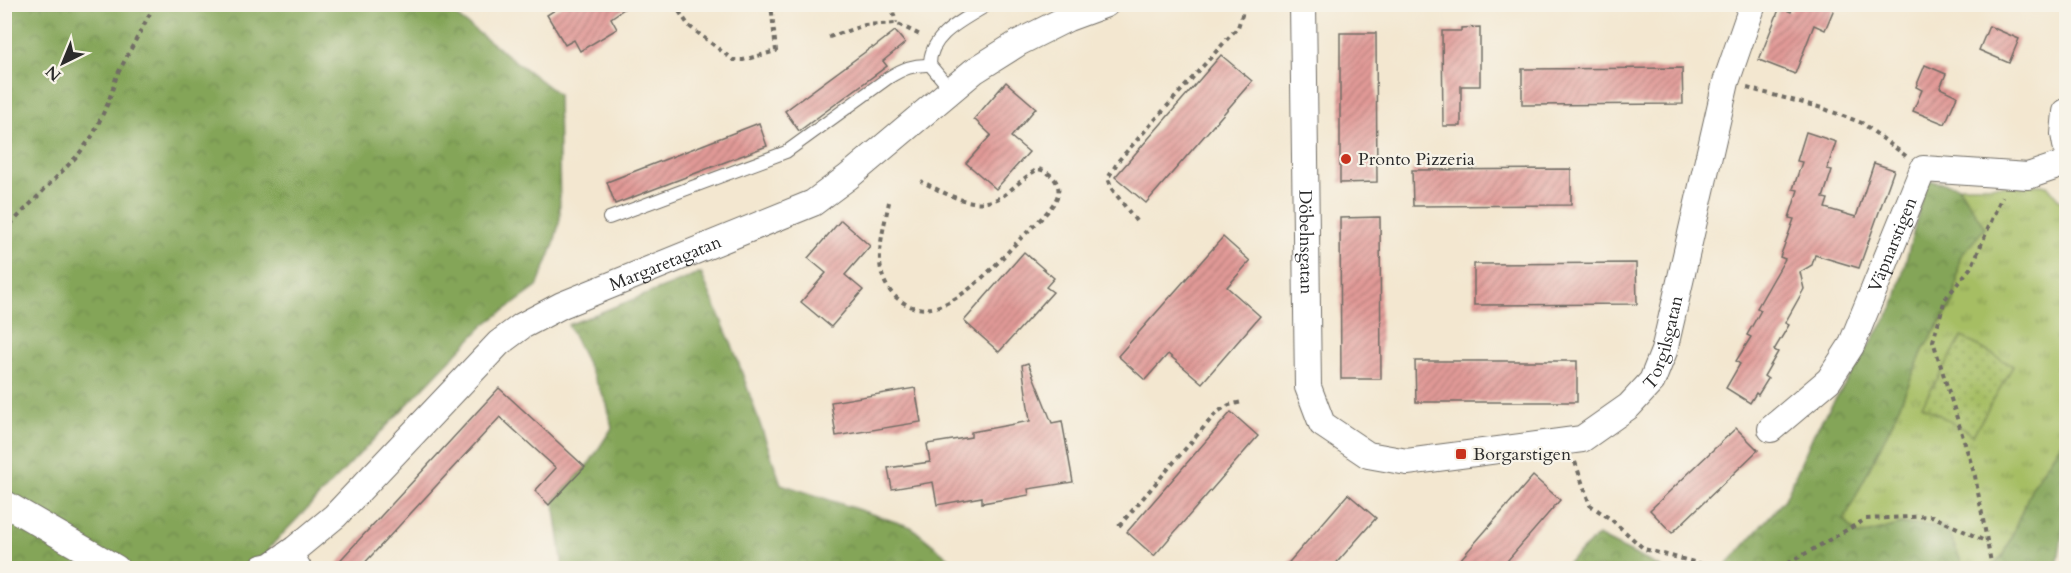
<svg xmlns="http://www.w3.org/2000/svg" width="2071" height="573" font-family="Cardo,serif">
  <style>
    .grass { fill: url(#grass-tufts); stroke: #687447; stroke-width: 1.5 }
    .forest { fill: url(#forest-crowns); stroke: #586842; stroke-width: 1.5 }
    .park { fill: url(#park-dots); stroke: #687447; stroke-width: 1.5 }
    .building { fill: url(#building-hatch) }
    .lines { fill: none; stroke-linecap: round; stroke-linejoin: round }
    .lane-casing { stroke: #716d65; stroke-width: 14 }
    .street-casing { stroke: #716d65; stroke-width: 28 }
    .path { stroke: #716d65; stroke-width: 4; stroke-dasharray: 4.5 4.5; stroke-linecap: butt }
    .lane { stroke: #fff; stroke-width: 12 }
    .street { stroke: #fff; stroke-width: 26 }
    .poi-dot { fill: #c8321e; stroke: #f7f3e8; stroke-width: 2 }
    .labels { text-anchor: middle; dominant-baseline: central; stroke-width: 4.5; stroke-linejoin: round; paint-order: stroke }
    .poi-label { font-size: 18px; fill: #2b2b2b; stroke: #f7f3e8; text-anchor: start }
    .street-label { font-size: 18px; fill: #2b2b2b; stroke: #f7f3e8 }
  </style>
  <defs>
    <pattern id="grass-tufts" width="24" height="20" patternUnits="userSpaceOnUse" patternTransform="scale(1.5)"><rect width="24" height="20" fill="#a6be63"/><path d="M3 7l-1-3M5 7V3M7 7l1-3M15 17l-1-3M17 17v-4M19 17l1-3" fill="none" stroke="#879b52"/></pattern>
    <pattern id="forest-crowns" width="20" height="18" patternUnits="userSpaceOnUse" patternTransform="scale(1.5)"><rect width="20" height="18" fill="#84a559"/><path d="M2 6a3 3 0 1 1 6 0M12 15a3 3 0 1 1 6 0" fill="none" stroke="#6c874a"/></pattern>
    <pattern id="park-dots" width="8" height="8" patternUnits="userSpaceOnUse" patternTransform="scale(1.5)"><rect width="8" height="8" fill="#a6be63"/><path d="M2 2h.1M6 6h.1" fill="none" stroke="#879b52" stroke-width="1.8" stroke-linecap="round"/></pattern>
    <pattern id="building-hatch" width="6" height="6" patternUnits="userSpaceOnUse" patternTransform="scale(1.5)"><rect width="6" height="6" fill="#e19a97"/><path d="M-1 1l2-2M0 6l6-6M5 7l2-2" fill="none" stroke="#b77e7b"/></pattern>
  </defs>
  <rect width="100%" height="100%" fill="#f7f3e8"/>
  <filter id="ink" filterUnits="userSpaceOnUse"><feTurbulence type="fractalNoise" baseFrequency=".0167" numOctaves="2"/><feDisplacementMap in="SourceGraphic" scale="12" xChannelSelector="R" yChannelSelector="G"/><feConvolveMatrix kernelMatrix="1 2 1 2 8 2 1 2 1" color-interpolation-filters="sRGB"/></filter>
  <filter id="wash" filterUnits="userSpaceOnUse"><feTurbulence type="fractalNoise" baseFrequency=".008" numOctaves="4" result="noise"/><feDisplacementMap in="SourceGraphic" scale="24" xChannelSelector="R" yChannelSelector="G"/><feGaussianBlur stdDeviation="1.35" result="paint"/><feColorMatrix in="noise" values="0 0 0 0 0 0 0 0 0 0 0 0 0 0 0 0 0 1.4 0 .05"/><feComposite in="paint" operator="in"/></filter>
  <g filter="url(#wash)">
    <rect width="100%" height="100%" fill="#f3e7d0"/>
    <polygon class="grass" points="2047,185 2066,208 2066,436 2032,487 2004,555 1987,568 1964,568 1946,527 1902,524 1859,536 1844,520 1892,423 1924,348 1954,302 1960,257 1984,228 1958,186"/>
    <g class="forest">
      <polygon points="4,5 442,5 558,94 560,219 554,244 537,287 484,325 269,548 280,568 5,568"/>
      <polygon points="1927,180 1958,186 1985,228 1960,257 1954,301 1924,348 1892,423 1844,520 1859,536 1902,524 1946,527 1964,568 1724,568 1785,499 1814,433 1894,306"/>
      <polygon points="701,273 734,350 781,484 911,527 961,568 563,568 554,501 590,462 612,428 607,404 568,325"/>
      <polygon points="2066,436 2066,510 2057,568 1987,568 2004,555 2032,487"/>
      <polygon points="1598,536 1662,568 1562,568"/>
    </g>
    <polygon class="park" points="1962,337 2013,366 1973,435 1922,405"/>
    <g id="blocks">
      <g class="building">
        <polygon points="564,4 631,4 611,18 617,29 580,51 574,40 565,45 547,15"/>
        <polygon points="1794,4 1836,4 1825,30 1814,25 1795,74 1759,60 1780,7 1791,12"/>
        <polygon points="1989,26 2019,39 2009,63 1979,50"/>
        <polygon points="1480,27 1480,86 1461,86 1461,126 1443,126 1442,31 1461,31 1461,28"/>
        <polygon points="895,31 905,43 883,61 887,66 799,131 785,111 872,47 873,48"/>
        <polygon points="1340,33 1376,33 1377,182 1340,183"/>
        <polygon points="1221,55 1252,81 1146,203 1115,177"/>
        <polygon points="1925,65 1946,74 1940,88 1957,96 1945,124 1913,111 1922,90 1916,87"/>
        <polygon points="1682,68 1683,104 1522,105 1522,69"/>
        <polygon points="1006,82 1036,108 1011,137 1029,152 996,189 966,163 991,135 974,119"/>
        <polygon points="759,123 767,146 615,204 607,182"/>
        <polygon points="1806,132 1836,142 1827,169 1832,170 1823,198 1828,199 1825,208 1856,217 1874,163 1894,170 1859,268 1815,255 1812,265 1800,272 1804,289 1785,323 1789,325 1774,350 1778,352 1764,376 1768,379 1758,395 1756,393 1750,403 1726,388 1740,364 1736,361 1751,337 1747,335 1761,310 1757,308 1785,259 1780,257 1794,219 1789,218 1798,190 1793,189 1802,162 1797,161"/>
        <polygon points="1571,169 1571,205 1413,206 1412,170"/>
        <polygon points="1380,217 1381,379 1341,379 1340,218"/>
        <polygon points="841,220 870,246 845,275 863,290 831,327 801,302 826,273 808,258"/>
        <polygon points="1223,237 1250,261 1227,287 1260,316 1202,383 1168,354 1145,380 1118,356"/>
        <polygon points="1024,252 1054,278 1046,287 1053,292 999,352 964,321"/>
        <polygon points="1636,263 1637,304 1474,305 1474,264"/>
        <polygon points="1415,361 1577,361 1577,402 1416,402"/>
        <polygon points="1028,363 1052,423 1062,421 1073,482 1028,489 1029,495 982,503 982,497 937,505 933,482 892,489 888,468 930,462 927,444 971,437 971,432 1030,421 1022,365"/>
        <polygon points="499,388 585,467 549,505 535,491 556,468 500,417 360,568 333,568"/>
        <polygon points="915,388 921,422 836,436 831,402"/>
        <polygon points="1231,412 1258,436 1154,556 1127,532"/>
        <polygon points="1736,428 1758,450 1672,533 1650,510"/>
        <polygon points="1533,476 1560,500 1501,568 1453,568"/>
        <polygon points="1348,494 1376,518 1332,568 1284,568"/>
      </g>
    </g>
  </g>
  <g filter="url(#ink)">
    <use href="#blocks" fill-opacity="0" stroke="#716d65" stroke-width="1.5"/>
    <g class="lines">
      <g class="lane-casing">
        <g id="lane">
          <path d="M930,65C929,34 966,19 989,4"/>
          <path d="M609,218L786,152L888,78C902,69 914,64 930,65L951,90"/>
          <polyline points="295,549 306,568"/>
        </g>
      </g>
      <g class="street-casing">
        <g id="street">
          <path id="s1" d="M1303,4L1308,387L1322,424L1368,455L1407,462L1582,439L1629,406L1652,381L1664,351L1726,82L1753,4"/>
          <polyline points="2066,112 2064,134 2066,145"/>
          <path id="s2" d="M1771,429L1829,380L1851,346L1923,169L2028,176L2066,163"/>
          <polyline points="4,503 116,568"/>
          <path id="s3" d="M262,568L271,566L295,549L335,516L499,343L522,326L562,305L813,203L848,177L974,71L1020,42L1068,18L1106,4"/>
        </g>
      </g>
      <g class="path">
        <polyline points="674,4 689,26 733,60 743,60 776,51 771,4"/>
        <polyline points="893,4 892,8 896,23"/>
        <polyline points="829,37 865,25 896,23 922,36"/>
        <polyline points="1747,88 1822,108 1862,123 1906,156"/>
        <path d="M889,202C885,223 877,249 881,270C884,285 892,296 904,303C944,328 996,264 1020,239C1030,229 1055,208 1058,194C1061,182 1049,171 1038,169C1026,176 1018,184 1008,192C981,215 948,195 921,181"/>
        <polyline points="1136,221 1112,189 1108,178 1119,160 1238,27 1242,15 1243,4"/>
        <polyline points="4,231 78,155 93,135 108,103 117,75 155,4"/>
        <polyline points="1575,462 1590,505 1612,520 1644,549 1717,568"/>
        <polyline points="1119,526 1217,412 1229,405 1242,402"/>
        <polyline points="1780,568 1866,519 1932,516 1987,542"/>
        <polyline points="1992,568 1975,476 1933,341 1945,299 1972,266 2002,196"/>
      </g>
      <use href="#lane" class="lane"/>
      <use href="#street" class="street"/>
    </g>
  </g>
  <g class="poi-dot">
    <circle cx="1346" cy="159" r="6"/>
    <rect x="1455" y="448" width="12" height="12" rx="3"/>
  </g>
  <g class="labels">
    <g class="poi-label">
      <text x="1358" y="159">Pronto Pizzeria</text>
      <text x="1473" y="454">Borgarstigen</text>
    </g>
    <g class="street-label">
      <text stroke="none"><textPath href="#s1" startOffset="238">Döbelnsgatan</textPath></text>
      <text stroke="none"><textPath href="#s2" startOffset="226">Väpnarstigen</textPath></text>
      <text stroke="none"><textPath href="#s3" startOffset="514">Margaretagatan</textPath></text>
      <text stroke="none"><textPath href="#s1" startOffset="826">Torgilsgatan</textPath></text>
    </g>
  </g>
  <rect width="2071" height="573" fill="none" stroke="#f7f3e8" stroke-width="24"/>
  <g transform="translate(63 63) rotate(223)" stroke="#f7f3e8" stroke-width="4.5" paint-order="stroke">
  <path d="M0-4.5L10 22L0 15L-10 22Z" fill="#2b2b2b"/>
  <text y="-9" font-size="16" font-weight="bold" text-anchor="middle" fill="#2b2b2b">N</text>
  </g>
</svg>
